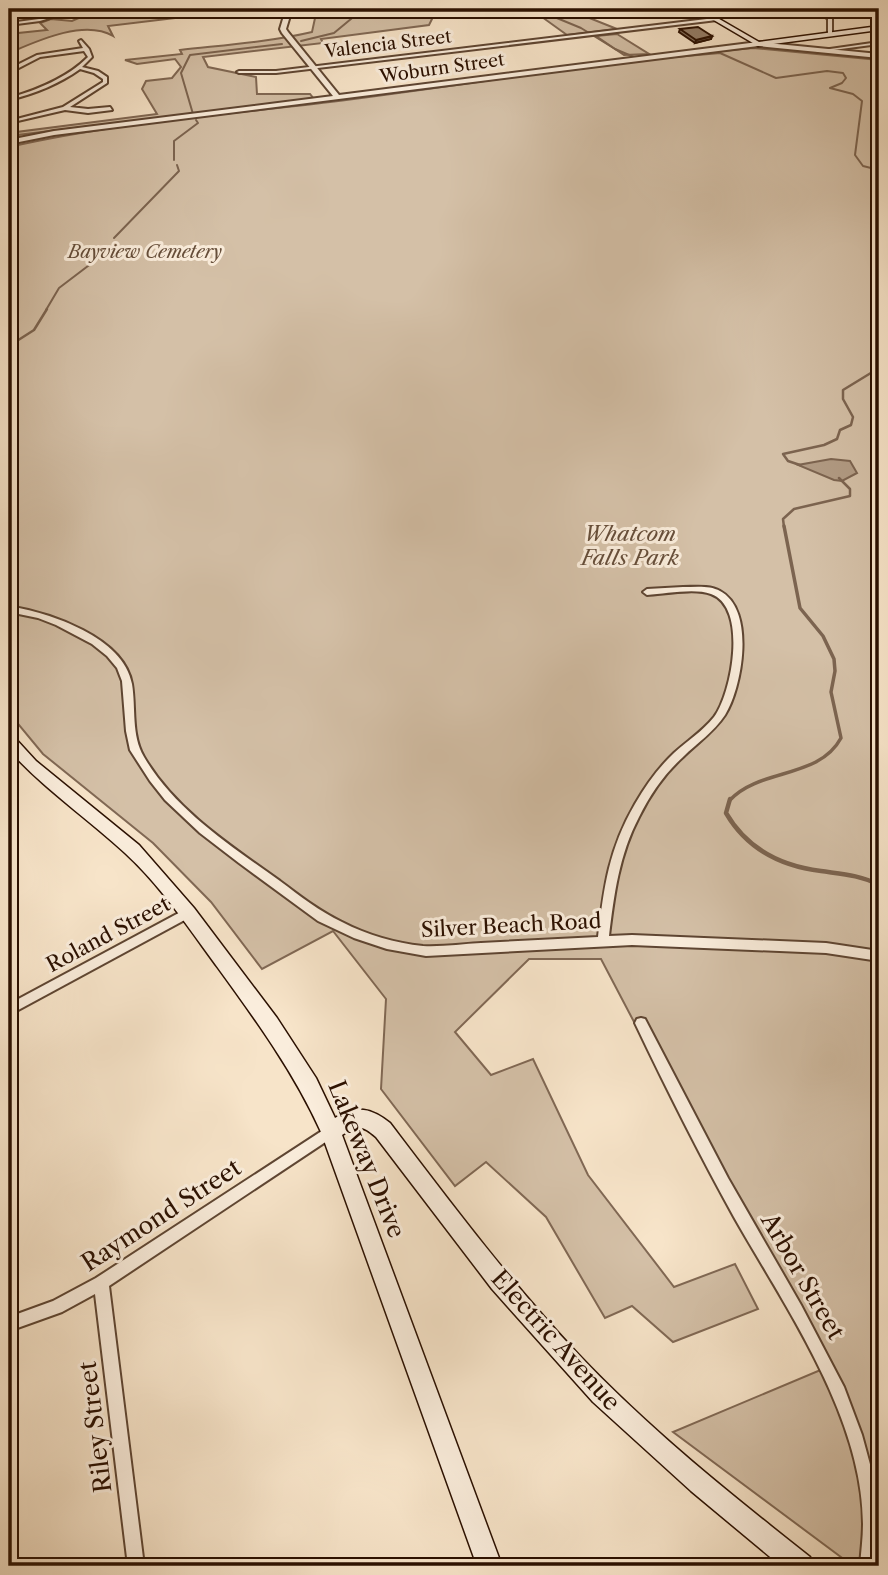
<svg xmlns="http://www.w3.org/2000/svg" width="888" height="1575" font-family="'Libre Caslon Text',serif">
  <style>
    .green { fill: #d4c0a7; stroke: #806854; stroke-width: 2 }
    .water { fill: #b29c85; stroke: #7c6450; stroke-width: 2 }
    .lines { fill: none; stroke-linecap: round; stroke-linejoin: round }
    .stream-far3 { stroke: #7c6450; stroke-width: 2 }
    .stream-far2 { stroke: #7c6450; stroke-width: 2.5 }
    .stream-far1 { stroke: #7c6450; stroke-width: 3.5 }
    .stream { stroke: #7c6450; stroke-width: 4.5 }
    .minor-casing { stroke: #5e4532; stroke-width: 4 }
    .tertiary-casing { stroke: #5e4532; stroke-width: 4 }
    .secondary-casing { stroke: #2b1000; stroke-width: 3 }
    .minor { fill: #faeddc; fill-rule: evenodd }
    .tertiary { fill: #faeddc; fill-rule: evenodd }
    .secondary { fill: #faeddc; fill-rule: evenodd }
    .wall { fill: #806c5a; stroke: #2b1000; stroke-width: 2 }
    .shaded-wall { fill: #68584a; stroke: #2b1000; stroke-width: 2 }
    .building { fill: #957e69; stroke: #2b1000; stroke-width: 2 }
    .labels { text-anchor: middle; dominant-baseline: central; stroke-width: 6; stroke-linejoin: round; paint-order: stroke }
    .far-street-label { font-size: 18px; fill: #2b1000; stroke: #faeddc }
    .far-park-label { font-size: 18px; font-style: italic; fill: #664e3a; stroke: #faeddc }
    .park-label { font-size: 21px; font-style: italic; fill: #664e3a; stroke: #faeddc }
    .street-label { font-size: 21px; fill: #2b1000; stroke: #faeddc }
    .near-street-label { font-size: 24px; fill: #2b1000; stroke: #faeddc }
  </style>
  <rect width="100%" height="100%" fill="#f7e4c9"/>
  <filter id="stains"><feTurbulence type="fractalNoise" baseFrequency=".00286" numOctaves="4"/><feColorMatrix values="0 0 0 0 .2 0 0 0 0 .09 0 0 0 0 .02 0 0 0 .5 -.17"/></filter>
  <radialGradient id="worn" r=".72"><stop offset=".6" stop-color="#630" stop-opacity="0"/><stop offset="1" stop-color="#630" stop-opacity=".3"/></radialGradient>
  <g class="green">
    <path d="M86,9H233V11L108,26L113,36C84,19 37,41 9,53V34L47,30L40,23L51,19L72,21L88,14Z"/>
    <path d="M317,9H420L432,19L429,25L321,39L323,43L203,57L208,67L256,77L257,94H310L314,99L9,136V133L157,114L142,89L146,81L172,78L181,67L175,59L137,64L125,60L182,54L180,50C224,45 269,42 312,32Z"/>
    <polygon points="526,9 567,9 617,29 567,35 542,17"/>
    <polygon points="617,34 649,54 624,55 596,36"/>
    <path d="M753,48L879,60V71L876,72L879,74V1566H853L673,1432L823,1369L748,1239L601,959H529L455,1032L491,1075L533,1059L588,1175L674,1287L735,1264L758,1309L673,1342L632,1306L605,1318L546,1217L486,1162L455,1186L381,1089L386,999L333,931L262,969L211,902L153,843L43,754L9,713V147C114,123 223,115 330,102C471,84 611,61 753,48Z"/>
  </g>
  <polygon class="water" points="831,459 850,461 857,473 842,481 834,480 798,465"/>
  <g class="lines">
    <g class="stream-far3">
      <polyline points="535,9 581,28 615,49 641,60 720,53 776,78 827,71 843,73 846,78 842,83 830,88 853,94 862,101 855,155 863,166 879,170"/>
      <polyline points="301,41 334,33 363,9"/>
      <polyline points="193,114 181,73 190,55 282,44"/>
      <polyline points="174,160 174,141 198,123 196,120"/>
      <polyline points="879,204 871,213 879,217"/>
      <polyline points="114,238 179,171 177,165"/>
      <polyline points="46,310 59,288 109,250"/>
    </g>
    <g class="stream-far2">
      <polyline points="9,346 34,330 47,309"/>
      <polyline points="800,465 788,461 783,454 824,445 837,439 840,430 851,425 853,417 843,399 843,390 879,368"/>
      <polyline points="784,527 783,519 794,509 850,496 850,489 839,478"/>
    </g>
    <path class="stream-far1" d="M730,800C760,768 819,779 841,738L831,692L835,671L834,659L823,636L800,608L784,526"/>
    <path class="stream" d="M730,799L726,813C747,849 780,866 821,871C841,874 860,875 879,885"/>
    <g class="minor-casing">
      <g id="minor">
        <polygon points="51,9 55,9 56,16 40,21 9,25 9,23 39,19 52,14"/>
        <polygon points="816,9 820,9 832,19 832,35 828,34 828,19"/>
        <polygon points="715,18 717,20 276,73 239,73 237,72 239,71 276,71"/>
        <path d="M81,40L89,49L92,57L82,67L98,71L107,77V83L70,107L88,109L110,107L112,110L88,113L65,110L9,123V121L63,107L103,82V79L94,73L80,69C59,84 34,94 9,100V98C37,90 67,78 88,57L84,51L40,57L11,72H9V69L37,55L83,48L79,41Z"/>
        <polygon points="879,42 879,44 818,52 816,51"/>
        <path d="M683,587C695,587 710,585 720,591C756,610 742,688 725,715C714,732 697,743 683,757C664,774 650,795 639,817C619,855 614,895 609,936L632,935L826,943L879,951V961L826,953L632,945L426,956L387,949L354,938L318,921L239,863L200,833L165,800L150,781L130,750L126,731L122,681L117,668L107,656L92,644L56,625L38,618L9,612V606C50,613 124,637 132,684C136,708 131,735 144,757C175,810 231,846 280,881C300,896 319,911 342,922C367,935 395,943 423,946C442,947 462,944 481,943C520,941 559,939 598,937C604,886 609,849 635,804C646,785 658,768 674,753C687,741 703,731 714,717C732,693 748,607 711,594C694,588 665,594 647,595L643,592L647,589Z"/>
        <polygon points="188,908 192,910 194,913 192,916 9,1015 9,1004"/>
        <path d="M641,1018L645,1019L728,1178L801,1305L844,1387L862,1435L874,1479L879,1523L876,1566H860C861,1552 863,1538 863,1524C863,1417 785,1307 734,1217C699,1154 666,1088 635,1023L637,1019Z"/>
        <polygon points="331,1125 336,1127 338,1131 336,1135 109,1286 144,1566 128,1566 95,1294 62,1312 9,1331 9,1317 53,1301 96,1278"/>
      </g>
    </g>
    <g class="tertiary-casing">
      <polygon id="tertiary" points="286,9 292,9 286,29 288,32 339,95 758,42 879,54 879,58 758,46 54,135 9,144 9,140 54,131 333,96 282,33 280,29"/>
    </g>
    <g class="secondary-casing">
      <g id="secondary">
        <polygon points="695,9 702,9 759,42 879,26 879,30 758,46"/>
        <path d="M9,736L14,737L36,761L139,845L194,908L277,1018L316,1078L335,1118C357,1105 371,1108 390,1123C450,1202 510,1282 578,1354C649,1429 729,1493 810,1557L813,1566H781L691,1491L593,1402L492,1289L376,1137C362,1125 358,1125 342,1135L502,1566H477L321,1132C293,1070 253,1016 213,961C186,924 159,884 125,853C87,818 44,789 9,750Z"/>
      </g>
    </g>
    <use href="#minor" class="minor"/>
    <use href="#tertiary" class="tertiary"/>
    <use href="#secondary" class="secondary"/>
  </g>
  <polygon class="wall" points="680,29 712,36 711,39 695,43 679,32"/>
  <polygon class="shaded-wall" points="712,36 711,39 695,43 696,40"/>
  <polygon class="building" points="698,27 712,36 696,40 680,29"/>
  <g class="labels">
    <g class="far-street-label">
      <text transform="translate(388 44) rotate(-7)">Valencia Street</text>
      <text transform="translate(442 68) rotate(-8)">Woburn Street</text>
    </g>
    <g class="far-park-label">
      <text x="145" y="252">Bayview Cemetery</text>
    </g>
    <g class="park-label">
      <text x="630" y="533">Whatcom<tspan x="630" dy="24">Falls Park</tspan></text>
    </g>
    <g class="street-label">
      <text transform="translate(511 925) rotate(-3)">Silver Beach Road</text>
      <text transform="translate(108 934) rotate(-28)">Roland Street</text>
    </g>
    <g class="near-street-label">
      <text transform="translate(367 1159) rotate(68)">Lakeway Drive</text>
      <text transform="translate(161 1215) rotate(-33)">Raymond Street</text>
      <text transform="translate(803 1276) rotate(60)">Arbor Street</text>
      <text transform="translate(556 1340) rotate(48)">Electric Avenue</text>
      <text transform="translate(95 1427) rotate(-97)">Riley Street</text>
    </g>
  </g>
  <rect width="888" height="1575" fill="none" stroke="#f7e4c9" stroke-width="35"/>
  <rect x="10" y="10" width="867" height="1554" fill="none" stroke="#2b1000" stroke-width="3.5"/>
  <rect x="18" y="18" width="853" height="1540" fill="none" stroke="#2b1000" stroke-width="2"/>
  <rect width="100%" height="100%" filter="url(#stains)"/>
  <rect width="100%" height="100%" fill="url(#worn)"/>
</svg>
